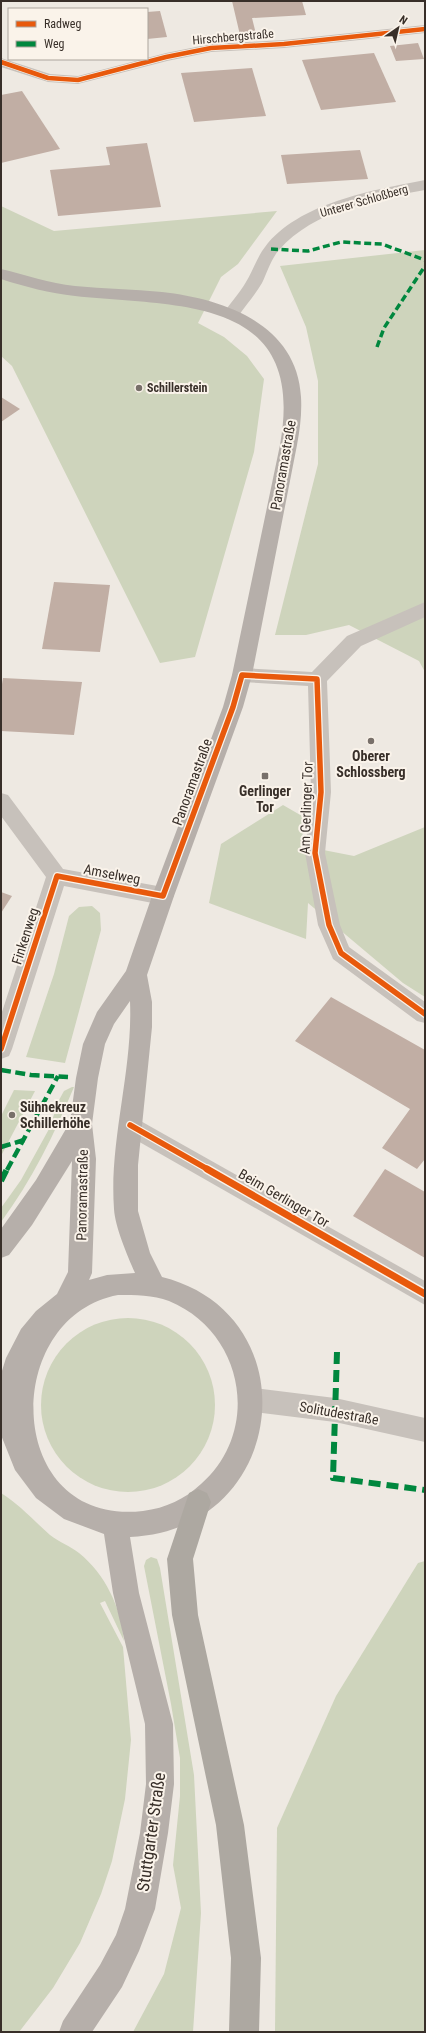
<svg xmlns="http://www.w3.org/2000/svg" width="426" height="2033" font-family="'Roboto Condensed',sans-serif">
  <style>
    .green { fill: #ced4bc }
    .building { fill: #c1aea4 }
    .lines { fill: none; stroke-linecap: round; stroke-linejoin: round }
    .minor { fill: #c7c1bb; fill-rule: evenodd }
    .major { fill: #b6afaa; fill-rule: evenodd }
    .highway { fill: #ada8a1; fill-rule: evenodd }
    .quiet-far2 { stroke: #00873e; stroke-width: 3.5; stroke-dasharray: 7 3.5; stroke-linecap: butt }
    .quiet-far1 { stroke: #00873e; stroke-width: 4.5; stroke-dasharray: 10 4.5; stroke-linecap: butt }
    .quiet { stroke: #00873e; stroke-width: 6; stroke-dasharray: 12 6; stroke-linecap: butt }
    .cycleway-far2-casing { stroke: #faf3ea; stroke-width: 6 }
    .cycleway-far1-casing { stroke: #faf3ea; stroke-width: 8 }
    .cycleway-casing { stroke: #faf3ea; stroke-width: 10 }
    .cycleway-far2 { stroke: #e8590c; stroke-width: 4.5 }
    .cycleway-far1 { stroke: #e8590c; stroke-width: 5.5 }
    .cycleway { stroke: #e8590c; stroke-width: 7 }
    .poi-dot { fill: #78706a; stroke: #faf3ea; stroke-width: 1.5 }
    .labels { text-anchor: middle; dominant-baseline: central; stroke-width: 4; stroke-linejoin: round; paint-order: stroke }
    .far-street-label { font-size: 12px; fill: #382f29; stroke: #faf3ea }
    .far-poi-label { font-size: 12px; font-weight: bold; fill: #382f29; stroke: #faf3ea; text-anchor: start }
    .street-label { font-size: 14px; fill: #382f29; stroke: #faf3ea }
    .poi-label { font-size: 14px; font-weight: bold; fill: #382f29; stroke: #faf3ea }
    .near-street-label { font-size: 17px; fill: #382f29; stroke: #faf3ea }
  </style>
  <rect width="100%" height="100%" fill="#eee9e2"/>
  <g class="green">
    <polygon points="1,206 54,231 277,211 238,264 221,277 198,323 224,337 247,356 264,379 254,452 195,657 160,663 12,366 1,356"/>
    <polygon points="425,250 425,672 419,661 349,625 306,635 275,635 318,464 318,381 306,327 280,266"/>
    <polygon points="283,805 302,816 303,846 354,856 425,827 425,997 403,983 308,903 306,939 209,903 221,844"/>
    <polygon points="92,906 100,913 101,930 65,1063 26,1057 54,974 69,916 79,907"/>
    <path d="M72,1087H74C54,1135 32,1180 1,1222V1208L21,1180L49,1129L59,1100L64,1091Z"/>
    <polygon points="14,1090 35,1091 1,1156 1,1116"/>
    <circle cx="128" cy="1405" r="87"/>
    <path d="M1,1493C19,1504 34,1521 50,1535C59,1542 70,1546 79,1553C105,1574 121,1607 124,1641L105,1601L100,1603L123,1647L131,1740L125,1799L112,1861L101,1894L80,1943L53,1988L19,2032H1Z"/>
    <polygon points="151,1557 157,1559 160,1568 194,1775 201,1913 193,2032 133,2032 164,1974 181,1908 173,1865 180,1796 180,1758 171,1704 144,1566 146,1560"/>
    <polygon points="425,1561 425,2032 275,2032 277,1828 336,1696 418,1563"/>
  </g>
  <g class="building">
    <polygon points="232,1 302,1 306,15 252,18 256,34 240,35"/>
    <polygon points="160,11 167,37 147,39 147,12"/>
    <polygon points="418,43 424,59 396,61 390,46"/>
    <polygon points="374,53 396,102 321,110 302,60"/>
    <polygon points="252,68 266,116 194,122 181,73"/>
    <polygon points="22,91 60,149 1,163 1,95"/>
    <polygon points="147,143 161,207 58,216 50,170 110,165 106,147"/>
    <polygon points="360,150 368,179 287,184 281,155"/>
    <polygon points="1,397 20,409 1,422"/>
    <polygon points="54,582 110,585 100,652 42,649"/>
    <polygon points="3,678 82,682 74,735 1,731 1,690"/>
    <polygon points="1,892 12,896 1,913"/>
    <polygon points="331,997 425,1050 425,1159 417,1169 382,1148 410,1109 295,1041"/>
    <polygon points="385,1169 425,1192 425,1258 353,1216"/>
  </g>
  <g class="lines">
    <g class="minor">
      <polygon points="425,25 425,33 284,48 211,52 167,61 78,84 48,82 1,67 1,58 50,74 78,76 166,53 211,44 284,40"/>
      <path d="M425,180V190C374,199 314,210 279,250C271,259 267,273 262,283C255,295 245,306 237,318L231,319L225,318L223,314C230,303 240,293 246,282C253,271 257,257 265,247C298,203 373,190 425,180Z"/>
      <polygon points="425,602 425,617 361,646 327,681 331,792 325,853 340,925 349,947 425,1002 425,1023 417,1021 333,959 318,925 305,853 311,792 308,686 242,682 235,680 232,675 235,670 242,668 312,672 347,636"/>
      <polygon points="1,793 8,795 63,869 163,887 170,890 174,896 170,902 163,905 64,886 12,1049 9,1056 1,1059 1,1015 46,877 1,816"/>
      <polygon points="130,1115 425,1281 425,1305 122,1132 119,1125 122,1118"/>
      <polygon points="253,1388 335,1398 425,1418 425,1442 335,1422 253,1412 244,1409 240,1400 244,1391"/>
    </g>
    <path class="major" d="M1,269C26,275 49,283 75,286C104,289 133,289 162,292C224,299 297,324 301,397C302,413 300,429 297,445L252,675L243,707L174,896L147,975L152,1002V1027L138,1165V1211L150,1253L162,1277C311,1314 289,1530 130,1537L139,1593L173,1724L174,1784L168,1833L155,1909L139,1951L122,1987L92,2032H59L63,2021L100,1965L116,1935L125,1909L140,1833L146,1784L145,1724L113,1593L104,1534L64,1519L36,1498L15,1470L1,1435V1374L6,1358L21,1329L36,1311L57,1294L68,1272L72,1161L32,1225L9,1255L1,1258V1229L36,1180L70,1122L76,1078L83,1044L97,1012L126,971L152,896L223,707L232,675L280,445C307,295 179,307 75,296C50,293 25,287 1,279ZM130,1001C133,1071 109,1140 114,1209C115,1227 128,1257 135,1273L107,1275L89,1280L92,1273L96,1159L92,1124L98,1078L105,1044L114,1024ZM118,1295C135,1295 153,1295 169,1301C244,1332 262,1430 201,1484C185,1499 166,1508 143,1511C3,1527 0,1317 118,1295Z"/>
    <polygon class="highway" points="198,1489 207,1493 211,1502 193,1559 198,1615 244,1825 261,1958 259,2032 229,2032 231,1958 216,1825 172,1615 167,1559 189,1493"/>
    <g class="quiet-far2">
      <polyline points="271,249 308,251 341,242 382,244 425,260"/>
      <polyline points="377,347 384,328 425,266"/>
    </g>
    <g class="quiet-far1">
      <polyline points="1,1070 31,1075 68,1077"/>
      <polyline points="1,1147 24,1140"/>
      <polyline points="7,1170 58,1076"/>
    </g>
    <g class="quiet">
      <polyline points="1,1181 7,1169"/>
      <polyline points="337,1352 333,1478 425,1490"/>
    </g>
    <g class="cycleway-far2-casing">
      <polyline id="cycleway-far2" points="1,62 48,78 78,80 166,57 211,48 284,44 425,29"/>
    </g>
    <g class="cycleway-far1-casing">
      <g id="cycleway-far1">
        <polyline points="1,1049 57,876 163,896 233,707 242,675 317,679 321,792 315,853 329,925 341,953 425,1014"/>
        <polyline points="130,1125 209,1170"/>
      </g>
    </g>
    <g class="cycleway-casing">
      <polyline id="cycleway" points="207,1169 425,1294"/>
    </g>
    <use href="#cycleway-far2" class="cycleway-far2"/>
    <use href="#cycleway-far1" class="cycleway-far1"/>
    <use href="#cycleway" class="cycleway"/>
  </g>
  <g class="poi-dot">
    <circle cx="139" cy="388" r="4"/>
    <circle cx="371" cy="741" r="4"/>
    <rect x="261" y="772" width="8" height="8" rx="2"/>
    <circle cx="12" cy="1115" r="4"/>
  </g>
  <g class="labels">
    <g class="far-street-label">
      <text transform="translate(233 37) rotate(-5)">Hirschbergstraße</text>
      <text transform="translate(364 201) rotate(-16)">Unterer Schloßberg</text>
    </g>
    <g class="far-poi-label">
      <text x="147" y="388">Schillerstein</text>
    </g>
    <g class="street-label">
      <text transform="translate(283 465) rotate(-80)">Panoramastraße</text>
      <text transform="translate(192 782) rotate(-70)">Panoramastraße</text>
      <text transform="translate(306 808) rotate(-88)">Am Gerlinger Tor</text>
      <text transform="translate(112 874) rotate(11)">Amselweg</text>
      <text transform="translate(25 936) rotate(-72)">Finkenweg</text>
      <text transform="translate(82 1195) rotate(-89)">Panoramastraße</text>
      <text transform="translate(284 1198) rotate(30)">Beim Gerlinger Tor</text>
      <text transform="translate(339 1413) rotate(10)">Solitudestraße</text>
    </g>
    <g class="poi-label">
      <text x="371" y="756">Oberer<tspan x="371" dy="16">Schlossberg</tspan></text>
      <text x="265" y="791">Gerlinger<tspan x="265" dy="16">Tor</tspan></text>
      <text x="20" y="1107" text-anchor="start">Sühnekreuz<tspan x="20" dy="16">Schillerhöhe</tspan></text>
    </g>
    <g class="near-street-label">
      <text transform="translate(151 1832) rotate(-82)">Stuttgarter Straße</text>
    </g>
  </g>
  <rect width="426" height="2033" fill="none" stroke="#382f29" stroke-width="4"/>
  <rect x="8" y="8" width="140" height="52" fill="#faf3ea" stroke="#aca59d"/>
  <rect x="16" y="21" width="20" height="6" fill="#e8590c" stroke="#aca59d"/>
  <text x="44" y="28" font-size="12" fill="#382f29">Radweg</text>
  <rect x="16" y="41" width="20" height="6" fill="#00873e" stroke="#aca59d"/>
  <text x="44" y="48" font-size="12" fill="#382f29">Weg</text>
  <g transform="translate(398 28) rotate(34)" stroke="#faf3ea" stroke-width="3" paint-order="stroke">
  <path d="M0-3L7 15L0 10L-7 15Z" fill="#382f29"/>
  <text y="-6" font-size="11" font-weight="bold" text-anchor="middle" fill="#382f29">N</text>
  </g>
</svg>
